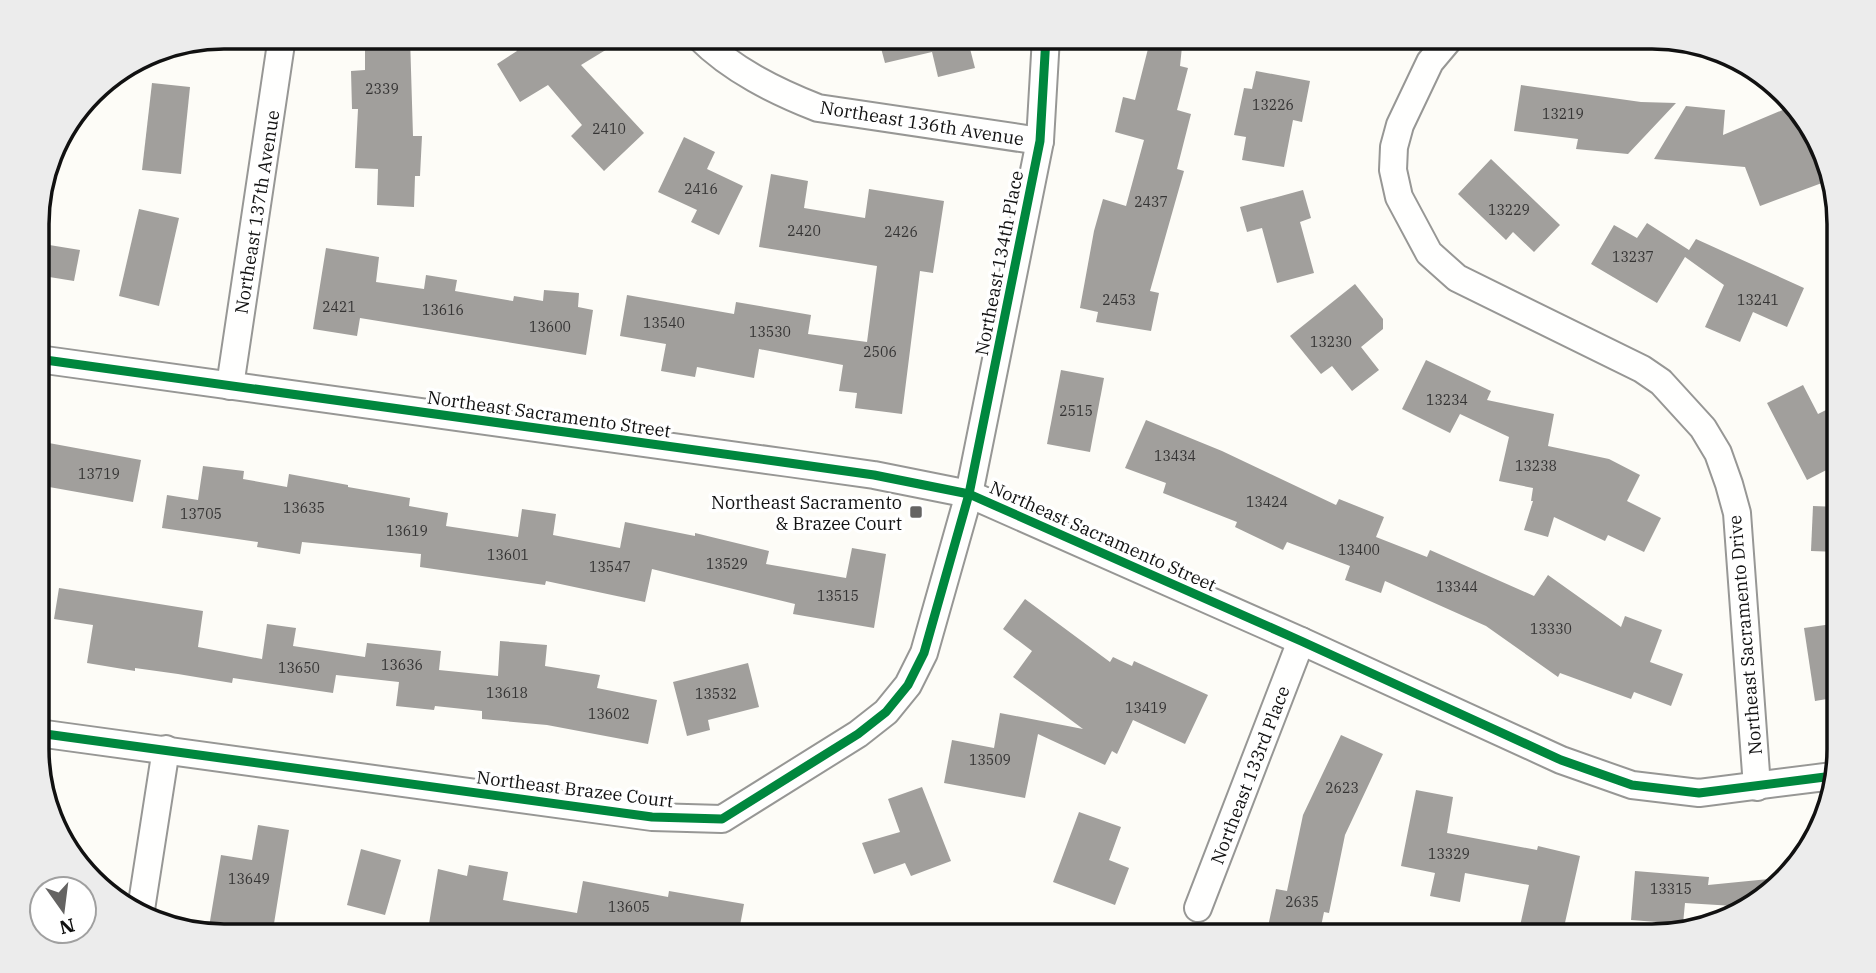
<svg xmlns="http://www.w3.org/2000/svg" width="1876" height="973" font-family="'IBM Plex Serif',serif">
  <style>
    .building { fill: #a19f9c }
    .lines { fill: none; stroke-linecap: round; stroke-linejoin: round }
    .street-casing { stroke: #979795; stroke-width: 30 }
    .street { stroke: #fffffe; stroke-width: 26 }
    .cycleway-casing { stroke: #fff; stroke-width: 13 }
    .cycleway { stroke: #00873e; stroke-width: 9 }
    .poi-dot { fill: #646362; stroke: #fff; stroke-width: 2.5 }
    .labels { text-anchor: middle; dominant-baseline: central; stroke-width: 7; stroke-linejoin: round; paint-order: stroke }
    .number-label { font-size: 14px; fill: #353434 }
    .street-label { font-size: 18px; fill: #111; stroke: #fff }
    .poi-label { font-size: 18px; fill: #111; stroke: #fff; text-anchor: end }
    .rim { fill: none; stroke: #111; stroke-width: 3.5 }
  </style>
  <rect width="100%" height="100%" fill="#fdfcf7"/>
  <g class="building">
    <polygon points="365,37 410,37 413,136 422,136 420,176 415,176 414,207 377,205 378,169 355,168 358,109 352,109 351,71 365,70"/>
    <polygon points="509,37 627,37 581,65 644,133 604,171 571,136 582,125 548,85 520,102 497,64 517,51"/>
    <polygon points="878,37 967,37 975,68 938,77 932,52 885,63"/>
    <polygon points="1151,37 1183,37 1180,66 1188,68 1177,110 1191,114 1177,169 1184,171 1150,291 1159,293 1151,331 1096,322 1098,312 1080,308 1094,231 1103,199 1126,206 1144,140 1115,132 1123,97 1135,100"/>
    <polygon points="1256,71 1310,81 1302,122 1293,120 1284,167 1242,160 1246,137 1234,135 1244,88 1252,89"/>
    <polygon points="152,83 190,87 181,174 142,170"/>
    <polygon points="1521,85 1641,102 1676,103 1628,154 1576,149 1578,139 1514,131"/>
    <polygon points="1686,106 1725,110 1723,135 1792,106 1807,120 1830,180 1760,206 1745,167 1654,159"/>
    <polygon points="684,137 715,152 707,169 743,186 719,235 691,222 697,210 658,192"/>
    <polygon points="1491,159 1560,225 1534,252 1513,232 1506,240 1458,194"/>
    <polygon points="771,174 808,181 804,208 865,218 869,189 944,201 933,273 920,271 902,414 855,408 857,393 839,391 843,365 759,349 754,378 697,367 695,377 661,371 666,344 620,336 627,295 734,314 736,302 811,315 808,334 867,342 877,266 759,247"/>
    <polygon points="1303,190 1311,218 1300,222 1314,273 1277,283 1262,228 1247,232 1240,207"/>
    <polygon points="139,209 179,218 159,306 119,296"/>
    <polygon points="1647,223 1689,250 1696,239 1804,288 1787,327 1753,312 1740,342 1705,327 1724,285 1685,257 1657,303 1591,264 1614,225 1637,238"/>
    <polygon points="37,243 80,250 74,281 37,275"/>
    <polygon points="326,248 379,257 376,282 424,289 426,275 457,280 455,291 513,301 514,296 543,301 544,290 579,293 578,307 593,310 586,355 360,318 357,336 313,329"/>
    <polygon points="1355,284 1383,319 1383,329 1361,347 1379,370 1352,391 1332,366 1321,374 1290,336"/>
    <polygon points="1426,360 1491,391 1487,400 1554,414 1548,446 1609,459 1640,475 1627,501 1661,518 1644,552 1608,535 1605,541 1554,517 1548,537 1524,530 1533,501 1531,501 1533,488 1499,481 1509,437 1460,414 1450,433 1402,409"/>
    <polygon points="1061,370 1104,378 1090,452 1047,444"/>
    <polygon points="1803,385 1818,414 1838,404 1838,464 1807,480 1767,403"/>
    <polygon points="1146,420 1222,451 1336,505 1339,499 1384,517 1376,537 1427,557 1430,550 1534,596 1548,575 1621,627 1625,616 1662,630 1650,662 1683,674 1671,706 1634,692 1631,699 1560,673 1558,677 1486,626 1385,581 1381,593 1345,580 1350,566 1287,542 1283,550 1235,527 1237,522 1163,493 1166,483 1125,468"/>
    <polygon points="38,441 141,460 133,502 38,485"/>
    <polygon points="203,466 244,471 243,479 287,487 289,474 348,485 348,487 410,498 409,506 448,513 446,526 518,537 522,509 556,514 553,535 620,548 625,522 695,536 695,533 769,551 766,564 846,578 852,548 886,554 874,628 793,614 795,604 652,569 645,602 546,581 545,585 420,567 421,554 302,542 300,554 257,547 258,542 162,528 167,495 198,500"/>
    <polygon points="1813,506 1839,507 1839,552 1811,551"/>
    <polygon points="59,588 203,611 198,647 262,659 267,624 296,628 293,646 365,657 367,643 441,651 439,670 498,676 500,641 547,645 545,666 600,675 597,688 657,700 648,744 547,725 482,719 482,711 435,706 434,710 396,706 399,682 336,675 333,693 233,678 232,683 178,674 135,668 135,671 87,663 93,625 54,619"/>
    <polygon points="1025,599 1110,662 1113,657 1132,666 1134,661 1208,695 1185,744 1133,720 1117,754 1112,751 1105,765 1038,734 1025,798 944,783 952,740 994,748 1000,713 1083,729 1013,677 1032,651 1003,629"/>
    <polygon points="1839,623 1839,697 1815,701 1804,628"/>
    <polygon points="748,663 759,707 708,720 710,730 687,736 673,682"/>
    <polygon points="1341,735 1383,754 1345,835 1329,913 1324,912 1319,936 1266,936 1276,889 1287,891 1303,815"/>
    <polygon points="922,787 951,861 911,876 905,863 874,874 862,843 900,832 888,799"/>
    <polygon points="1416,790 1453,797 1447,833 1537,850 1538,846 1580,856 1562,936 1520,926 1529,885 1465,873 1460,902 1430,896 1435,873 1401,866"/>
    <polygon points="1079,812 1121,827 1109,860 1129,868 1115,905 1053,882"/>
    <polygon points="258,825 289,830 272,936 224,936 208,933 221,855 252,860"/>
    <polygon points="361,849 401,860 385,915 347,905"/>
    <polygon points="469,865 508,872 503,900 577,913 583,881 668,897 669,891 744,904 738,936 427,936 438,869 467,876"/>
    <polygon points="1635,871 1709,877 1708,885 1779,878 1756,905 1750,907 1685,903 1683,924 1631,920"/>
  </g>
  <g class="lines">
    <g class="street-casing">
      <g id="street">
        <path d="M699,37C732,70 775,91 818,108L1040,141"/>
        <polyline points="1451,37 1430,62 1400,125 1394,147 1393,170 1399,197 1429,253 1457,278 1642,369 1661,382 1703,428 1718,453 1729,484 1737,513 1757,787"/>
        <polyline points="38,359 789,463 874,475 969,494 1301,641 1561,760 1632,785 1699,793 1833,776"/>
        <polyline points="230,386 282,37"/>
        <polyline points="38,733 652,817 722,819 858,734 886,712 908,685 924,653 969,494 1040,141 1046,37"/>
        <polyline points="1198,908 1301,641"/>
        <polyline points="140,916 166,749"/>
      </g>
    </g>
    <use href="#street" class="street"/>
    <g class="cycleway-casing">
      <g id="cycleway">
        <polyline points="38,359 789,463 874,475 969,494 1301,641 1561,760 1632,785 1699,793 1833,776"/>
        <polyline points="38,733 652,817 722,819 858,734 886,712 908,685 924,653 969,494 1040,141 1046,37"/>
      </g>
    </g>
    <use href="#cycleway" class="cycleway"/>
  </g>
  <rect class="poi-dot" x="909" y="505" width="14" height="14" rx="3.5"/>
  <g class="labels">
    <g class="number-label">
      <text x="382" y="89">2339</text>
      <text x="1273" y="105">13226</text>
      <text x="1563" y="114">13219</text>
      <text x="609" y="129">2410</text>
      <text x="701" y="189">2416</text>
      <text x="1151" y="202">2437</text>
      <text x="1509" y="210">13229</text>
      <text x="804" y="231">2420</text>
      <text x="901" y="232">2426</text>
      <text x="1633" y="257">13237</text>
      <text x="1119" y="300">2453</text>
      <text x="1758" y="300">13241</text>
      <text x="339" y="307">2421</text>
      <text x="443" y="310">13616</text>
      <text x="664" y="323">13540</text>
      <text x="550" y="327">13600</text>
      <text x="770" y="332">13530</text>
      <text x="1331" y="342">13230</text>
      <text x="880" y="352">2506</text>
      <text x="1447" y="400">13234</text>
      <text x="1076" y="411">2515</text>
      <text x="1175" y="456">13434</text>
      <text x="1536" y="466">13238</text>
      <text x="99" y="474">13719</text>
      <text x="1267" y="502">13424</text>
      <text x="304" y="508">13635</text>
      <text x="201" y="514">13705</text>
      <text x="407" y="531">13619</text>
      <text x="1359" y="550">13400</text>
      <text x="508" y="555">13601</text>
      <text x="727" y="564">13529</text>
      <text x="610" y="567">13547</text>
      <text x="1457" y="587">13344</text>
      <text x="838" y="596">13515</text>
      <text x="1551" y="629">13330</text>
      <text x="402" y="665">13636</text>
      <text x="299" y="668">13650</text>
      <text x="507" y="693">13618</text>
      <text x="716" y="694">13532</text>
      <text x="1146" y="708">13419</text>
      <text x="609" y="714">13602</text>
      <text x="990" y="760">13509</text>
      <text x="1342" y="788">2623</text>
      <text x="1449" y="854">13329</text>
      <text x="249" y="879">13649</text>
      <text x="1671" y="889">13315</text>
      <text x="1302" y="902">2635</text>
      <text x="629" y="907">13605</text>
    </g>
    <g class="street-label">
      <text transform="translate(922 123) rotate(9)">Northeast 136th Avenue</text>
      <text transform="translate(257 212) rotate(-81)">Northeast 137th Avenue</text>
      <text transform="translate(999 263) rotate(-79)">Northeast 134th Place</text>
      <text transform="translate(549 414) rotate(8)">Northeast Sacramento Street</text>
      <text transform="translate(1103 536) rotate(24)">Northeast Sacramento Street</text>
      <text transform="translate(1745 635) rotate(-95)">Northeast Sacramento Drive</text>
      <text transform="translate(1250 775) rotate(-69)">Northeast 133rd Place</text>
      <text transform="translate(575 789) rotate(7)">Northeast Brazee Court</text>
    </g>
    <g class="poi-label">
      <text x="902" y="502">Northeast Sacramento<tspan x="902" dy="21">&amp; Brazee Court</tspan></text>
    </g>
  </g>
  <path d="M0 0H1876V973H0ZM224 49H1652A175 175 0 0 1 1827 224V749A175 175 0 0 1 1652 924H224A175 175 0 0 1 49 749V224A175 175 0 0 1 224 49Z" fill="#ececec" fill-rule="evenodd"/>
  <path class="rim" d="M224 49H1652A175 175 0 0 1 1827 224V749A175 175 0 0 1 1652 924H224A175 175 0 0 1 49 749V224A175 175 0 0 1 224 49Z"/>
  <g transform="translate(63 910) rotate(166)"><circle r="33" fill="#ffffff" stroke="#a0a0a0" stroke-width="2"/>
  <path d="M0-5L12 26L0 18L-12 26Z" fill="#646362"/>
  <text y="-10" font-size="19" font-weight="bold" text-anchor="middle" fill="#111111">N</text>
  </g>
</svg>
